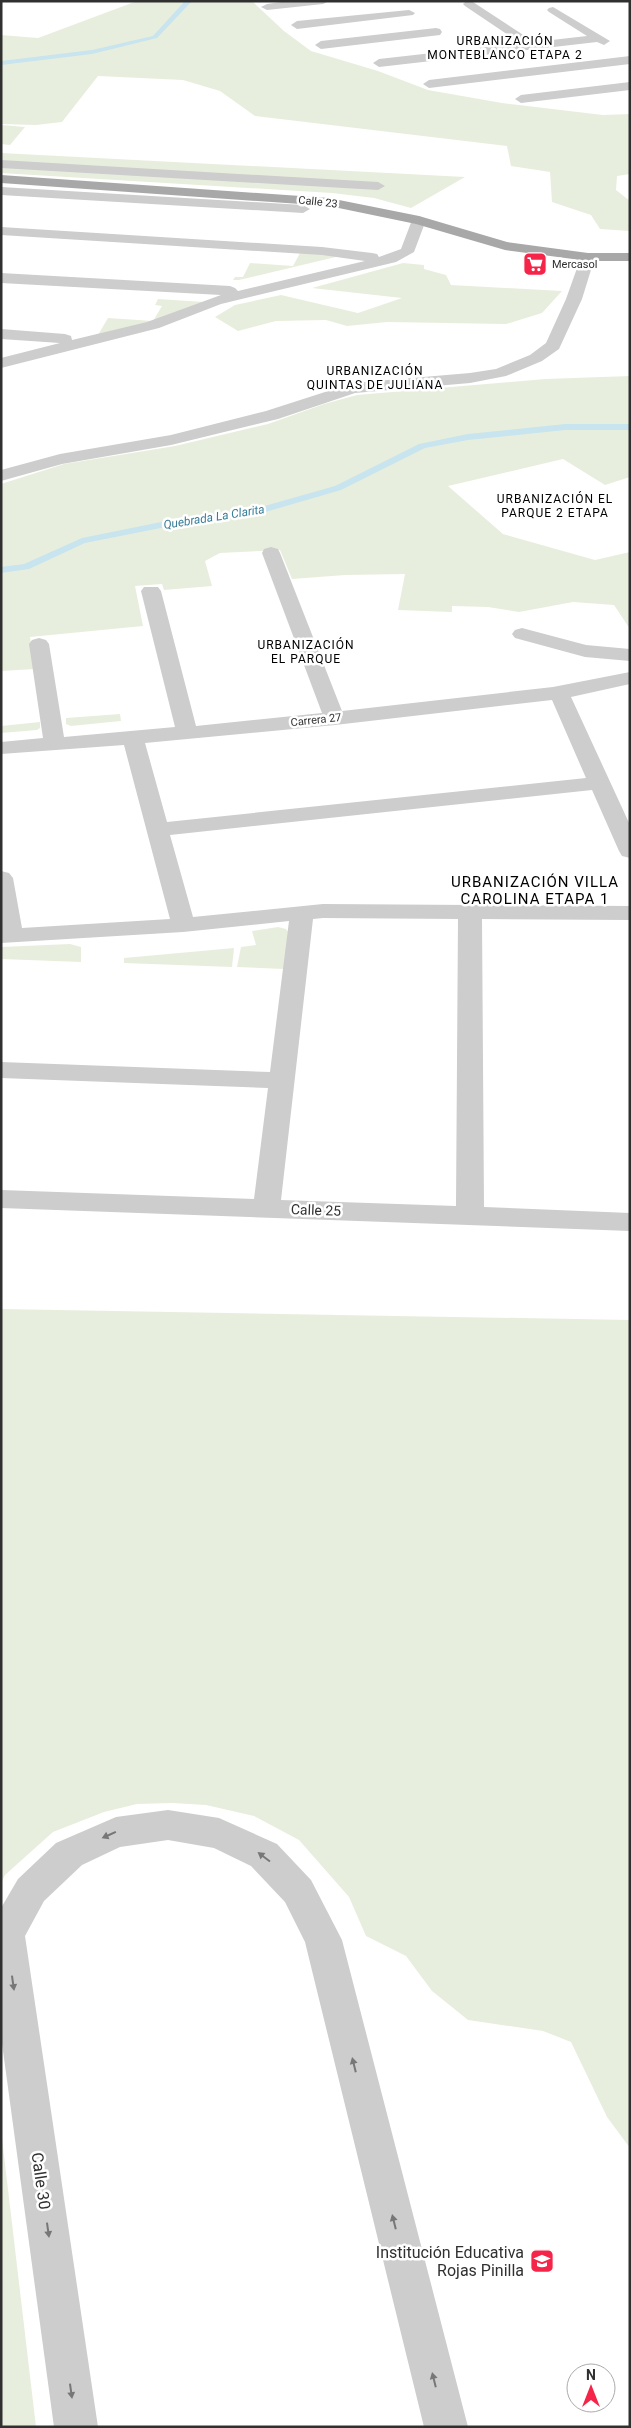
<svg xmlns="http://www.w3.org/2000/svg" width="631" height="2428" font-family="Roboto,sans-serif">
  <style>
    .green { fill: #e8eedd }
    .lines { fill: none; stroke-linecap: round; stroke-linejoin: round }
    .stream { fill: #c7e4ef; fill-rule: evenodd }
    .minor { fill: #cdcdcd; fill-rule: evenodd }
    .major { fill: #a8a8a8; fill-rule: evenodd }
    .oneway { fill: #777 }
    .labels { text-anchor: middle; dominant-baseline: central; stroke-width: 5; stroke-linejoin: round; paint-order: stroke }
    .far-street-label { font-size: 11px; fill: #303030; stroke: #fff }
    .far-poi-label { font-size: 11px; fill: #303030; stroke: #fff; text-anchor: start }
    .far-neighbourhood-label { font-size: 12px; letter-spacing: 1px; fill: #000; stroke: #fff }
    .far-water-label { font-size: 12px; font-style: italic; fill: #367d99; stroke: #fff }
    .street-label { font-size: 14px; fill: #303030; stroke: #fff }
    .neighbourhood-label { font-size: 15px; letter-spacing: 1px; fill: #000; stroke: #fff }
    .near-street-label { font-size: 16px; fill: #303030; stroke: #fff }
    .near-poi-label { font-size: 16px; fill: #303030; stroke: #fff; text-anchor: end }
  </style>
  <rect width="100%" height="100%" fill="#fff"/>
  <g class="green">
    <polygon points="137,1 252,1 284,31 311,51 378,71 428,90 502,103 603,115 630,114 630,174 617,176 616,190 630,201 630,231 600,229 591,215 552,202 550,172 511,166 507,146 255,116 220,91 183,80 98,76 62,122 36,125 1,124 1,35 38,38"/>
    <polygon points="1,125 25,127 10,145 1,144"/>
    <polygon points="1,153 465,177 411,208 374,198 332,193 1,173"/>
    <polygon points="300,253 344,255 239,280 233,280 235,277 243,277 250,263 293,266"/>
    <polygon points="403,263 424,265 424,269 446,275 451,285 562,291 542,313 506,324 387,322 347,326 326,320 276,321 238,331 215,317 235,305 281,295 358,313 402,298 312,288"/>
    <polygon points="158,299 204,302 153,321 98,335 108,318 153,321 162,306 155,305"/>
    <polygon points="630,376 630,477 605,485 563,459 448,486 503,534 595,560 630,552 630,629 614,605 573,602 519,612 488,607 452,606 452,612 398,610 405,574 345,575 292,579 280,550 220,553 205,561 212,586 164,590 162,584 135,586 143,626 30,637 35,669 1,671 1,484 64,464 175,446 268,424 324,404 357,395 545,379"/>
    <polygon points="120,714 121,721 71,726 66,724 66,718"/>
    <polygon points="40,722 40,728 37,730 1,733 1,726"/>
    <polygon points="278,927 286,929 288,932 284,969 237,967 241,947 256,945 252,931"/>
    <polygon points="70,944 81,947 81,962 1,959 1,947"/>
    <polygon points="234,948 232,967 124,963 124,958"/>
    <polygon points="1,1309 630,1320 630,2148 607,2117 571,2042 543,2031 468,2020 432,1991 406,1956 366,1936 349,1897 299,1840 254,1816 206,1805 172,1803 137,1804 104,1812 53,1832 5,1875 1,1883"/>
    <polygon points="1,2130 36,2427 1,2427"/>
  </g>
  <g class="lines">
    <g class="stream">
      <polygon points="185,1 192,1 157,38 92,54 1,65 1,61 92,50 153,36"/>
      <polygon points="565,424 630,424 630,430 565,430 468,440 425,448 341,490 255,515 191,522 85,543 29,569 1,573 1,567 24,564 82,538 191,516 254,509 335,486 419,444 468,434"/>
    </g>
    <g class="minor">
      <polygon points="288,1 329,1 323,4 267,10 261,7 267,4"/>
      <polygon points="466,1 473,2 534,42 587,36 549,12 547,10 549,8 553,7 610,41 604,45 597,42 379,67 373,63 379,59 520,43 465,6 463,4"/>
      <polygon points="409,10 415,13 413,15 297,29 291,25 297,21"/>
      <polygon points="436,28 440,29 442,32 440,35 321,49 315,45 321,41"/>
      <polygon points="630,56 630,64 429,88 423,84 429,80"/>
      <polygon points="630,82 630,90 521,103 515,99 521,95"/>
      <polygon points="1,160 378,182 385,186 378,190 1,168"/>
      <polygon points="1,187 303,205 310,209 303,213 1,195"/>
      <polygon points="419,216 426,220 414,252 396,262 221,304 159,328 1,368 1,358 60,343 1,339 1,329 65,334 71,336 72,340 147,322 221,295 1,283 1,273 230,286 235,288 238,291 365,261 322,255 1,235 1,227 322,247 372,253 377,254 379,257 401,249 412,220"/>
      <polygon points="588,253 595,257 582,299 559,349 542,361 506,376 470,383 355,393 278,419 171,445 62,464 1,481 1,470 60,454 171,435 266,411 353,383 470,373 496,369 530,355 546,343 566,299 581,257"/>
      <path d="M271,547L278,549L280,553L342,711L553,687L630,672V684L571,697L630,825V858L622,856L619,851L592,790L170,835L193,917L323,904L630,906V920L482,919L484,1207L630,1213V1231L1,1208V1190L254,1199L268,1088L1,1078V1062L270,1072L289,921L183,932L1,943V871L9,873L13,878L22,928L170,919L124,745L1,754V742L43,738L29,644L32,640L39,638L46,640L49,644L64,737L175,727L141,591L144,587H158L161,591L196,726L322,713L262,553L264,549ZM552,700L586,778L167,822L145,743L335,725ZM323,918L458,919L456,1206L281,1200L313,919Z"/>
      <polygon points="522,628 586,645 630,649 630,661 585,657 515,638 512,634 515,630"/>
      <polygon points="168,1810 219,1818 277,1844 311,1880 342,1940 468,2427 424,2427 305,1942 285,1902 251,1866 214,1848 168,1840 120,1847 82,1865 44,1901 25,1936 98,2427 54,2427 1,2036 1,1908 18,1879 56,1843 116,1817"/>
    </g>
    <polygon class="major" points="1,175 329,198 419,216 507,242 588,253 630,253 630,261 588,261 505,250 416,224 329,206 1,183"/>
  </g>
  <defs><path id="oneway-solid" d="M-6-.8H1V-3.2L6.5 0L1 3.2V.8H-6Z" transform="scale(1.25)"/></defs>
  <g class="oneway">
    <use href="#oneway-solid" transform="translate(109 1835) rotate(156)"/>
    <use href="#oneway-solid" transform="translate(264 1857) rotate(-143)"/>
    <use href="#oneway-solid" transform="translate(13 1983) rotate(82)"/>
    <use href="#oneway-solid" transform="translate(354 2065) rotate(-104)"/>
    <use href="#oneway-solid" transform="translate(394 2222) rotate(-104)"/>
    <use href="#oneway-solid" transform="translate(48 2230) rotate(82)"/>
    <use href="#oneway-solid" transform="translate(434 2380) rotate(-104)"/>
    <use href="#oneway-solid" transform="translate(71 2391) rotate(82)"/>
  </g>
  <defs>
    <g id="supermarket-square" transform="scale(1.25)"><rect x="-9" y="-9" width="18" height="18" rx="4" fill="#f42549" stroke="#fff"/><path d="M-6-5.5h2.5l.6 2H6L4.5 2H-2.5L-4.4-4H-6ZM-1.5 3.2a1.3 1.3 0 1 0 .1 0ZM3 3.2a1.3 1.3 0 1 0 .1 0Z" fill="#fff"/></g>
    <g id="school-square" transform="scale(1.25)"><rect x="-9" y="-9" width="18" height="18" rx="4" fill="#f42549" stroke="#fff"/><path d="M0-5L7-2L0 1L-7-2ZM-4 1L0 2.5L4 1V4Q0 6-4 4Z" fill="#fff"/></g>
  </defs>
  <g fill-rule="evenodd">
    <use href="#supermarket-square" x="535" y="264"/>
    <use href="#school-square" x="542" y="2261"/>
  </g>
  <g class="labels">
    <g class="far-street-label">
      <text transform="translate(318 202) rotate(6)">Calle 23</text>
      <text transform="translate(316 720) rotate(-6)">Carrera 27</text>
    </g>
    <g class="far-poi-label">
      <text x="552" y="264">Mercasol</text>
    </g>
    <g class="far-neighbourhood-label">
      <text x="505" y="41">URBANIZACIÓN<tspan x="505" dy="14">MONTEBLANCO ETAPA 2</tspan></text>
      <text x="375" y="371">URBANIZACIÓN<tspan x="375" dy="14">QUINTAS DE JULIANA</tspan></text>
      <text x="555" y="499">URBANIZACIÓN EL<tspan x="555" dy="14">PARQUE 2 ETAPA</tspan></text>
      <text x="306" y="645">URBANIZACIÓN<tspan x="306" dy="14">EL PARQUE</tspan></text>
    </g>
    <g class="far-water-label">
      <text transform="translate(214 517) rotate(-9)">Quebrada La Clarita</text>
    </g>
    <g class="street-label">
      <text transform="translate(316 1210) rotate(2)">Calle 25</text>
    </g>
    <g class="neighbourhood-label">
      <text x="535" y="882">URBANIZACIÓN VILLA<tspan x="535" dy="17">CAROLINA ETAPA 1</tspan></text>
    </g>
    <g class="near-street-label">
      <text transform="translate(41 2181) rotate(82)">Calle 30</text>
    </g>
    <g class="near-poi-label">
      <text x="524" y="2252">Institución Educativa<tspan x="524" dy="18">Rojas Pinilla</tspan></text>
    </g>
  </g>
  <rect width="631" height="2428" fill="none" stroke="#303030" stroke-width="5"/>
  <g transform="translate(591 2388)"><circle r="24" fill="#ffffff" stroke="#acacac"/>
  <path d="M0-4L9 19L0 12L-9 19Z" fill="#f42549"/>
  <text y="-8" font-size="14" font-weight="bold" text-anchor="middle" fill="#303030">N</text>
  </g>
</svg>
